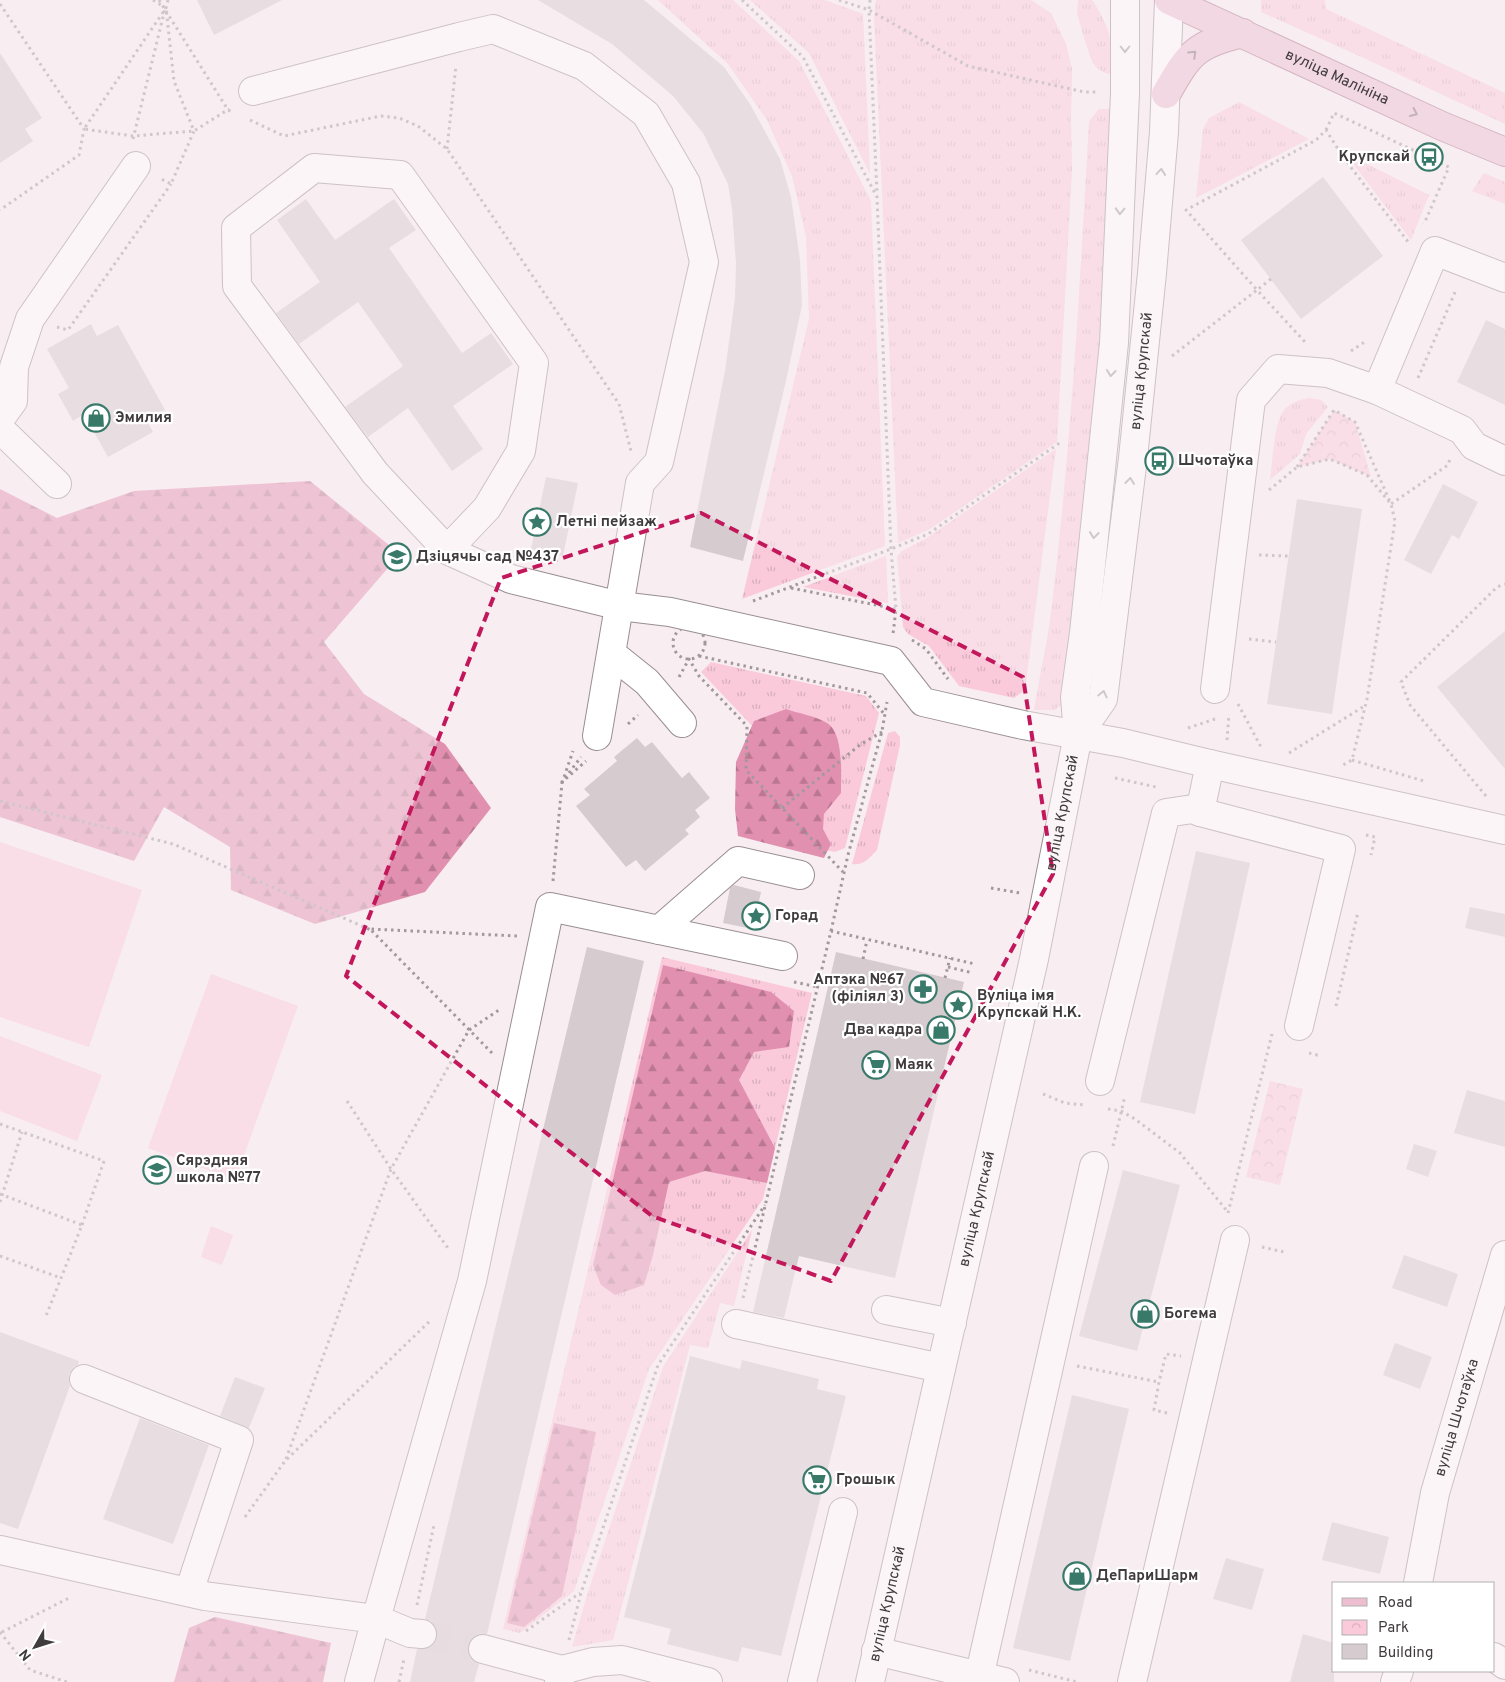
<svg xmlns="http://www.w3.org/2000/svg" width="1505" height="1682" font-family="Overpass,sans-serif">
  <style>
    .grass { fill: url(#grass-tufts) }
    .forest { fill: url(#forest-firs) }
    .park { fill: url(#park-crowns) }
    .pitch { fill: #facadb }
    .building { fill: #d6cbcf }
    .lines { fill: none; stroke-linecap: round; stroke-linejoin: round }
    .minor-tunnel { stroke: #d3c9cc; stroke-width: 28; stroke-dasharray: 28 14; stroke-linecap: butt }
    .minor-casing { stroke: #998e92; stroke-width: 30 }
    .major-casing { stroke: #a77488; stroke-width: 30 }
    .path { stroke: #a1999c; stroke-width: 3; stroke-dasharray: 2.5 4; stroke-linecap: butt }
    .minor { stroke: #fff; stroke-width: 28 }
    .major { stroke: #ecbed0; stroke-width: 28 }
    .oneway { stroke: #a09d9e }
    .oneway2 { stroke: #856f78 }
    .marked { fill: none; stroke: #c2185b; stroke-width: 4; stroke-dasharray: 10 6; stroke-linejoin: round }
    .labels { text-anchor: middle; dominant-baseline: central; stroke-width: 4.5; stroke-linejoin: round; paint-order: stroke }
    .street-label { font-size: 15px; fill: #403b3d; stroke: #fff }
    .poi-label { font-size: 15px; font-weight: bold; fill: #403b3d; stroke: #fff; text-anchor: start }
  </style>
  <defs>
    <pattern id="grass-tufts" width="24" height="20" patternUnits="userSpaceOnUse" patternTransform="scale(1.25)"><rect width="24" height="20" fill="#facadb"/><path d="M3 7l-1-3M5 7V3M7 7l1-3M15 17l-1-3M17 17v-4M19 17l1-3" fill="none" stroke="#d7aebd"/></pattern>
    <pattern id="forest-firs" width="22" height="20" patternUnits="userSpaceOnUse" patternTransform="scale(1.25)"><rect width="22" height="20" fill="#e290b0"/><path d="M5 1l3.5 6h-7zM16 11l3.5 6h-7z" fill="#b97790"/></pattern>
    <pattern id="park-crowns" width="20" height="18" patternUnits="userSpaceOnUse" patternTransform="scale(1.25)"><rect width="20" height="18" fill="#facadb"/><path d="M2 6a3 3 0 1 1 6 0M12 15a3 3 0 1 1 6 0" fill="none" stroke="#d7aebd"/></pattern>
  </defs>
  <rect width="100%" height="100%" fill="#f8edf0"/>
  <g class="grass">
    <polygon points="658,0 733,0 799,61 871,201 885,546 742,599 809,319 806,237 792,176 767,120 728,64"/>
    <polygon points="750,0 825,0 863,14 870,174 809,53"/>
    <polygon points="876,0 1031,0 1051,13 1066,44 1072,69 1071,119 1072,169 1057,442 930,529 898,543 874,17"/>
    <path d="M1078,0H1092C1109,24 1114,47 1117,75C1107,74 1099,72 1093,63C1091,61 1077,15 1077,12C1077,8 1078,4 1078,0Z"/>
    <polygon points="1261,0 1325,0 1326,9 1505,93 1505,124 1364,58 1261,12"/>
    <polygon points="1239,102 1309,139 1196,198 1203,129 1209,118"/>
    <path d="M1099,109H1116L1106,308L1087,508L1062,704L1055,710H1034C1039,678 1047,645 1051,613C1071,450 1080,285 1089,121Z"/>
    <polygon points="1345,153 1429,195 1411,240"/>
    <polygon points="1484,173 1505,182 1505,204 1472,191"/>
    <path d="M1309,398L1321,400L1328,407L1306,434L1300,454L1270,480C1273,461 1273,431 1282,413C1288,403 1299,400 1309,398Z"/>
    <polygon points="1056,449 1025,690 1014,698 959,686 929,646 908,634 903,627 897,556 902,551 927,538"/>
    <polygon points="886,556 888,603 803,587"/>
    <polygon points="711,662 866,696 879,713 845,848 835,852 753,835 754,728 701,672"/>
    <path d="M895,731L900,737V745L877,850C870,857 864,866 852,864L888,733Z"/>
    <polygon points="662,957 812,993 763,1199 649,1369 574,1591 520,1633 503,1629"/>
    <polygon points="752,1230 734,1306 720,1303 708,1348 690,1345 613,1640 572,1647 587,1595 663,1367"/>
  </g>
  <g class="forest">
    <polygon points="310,481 400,554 324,642 364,694 445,744 491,808 425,892 315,924 231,890 230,847 164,807 134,861 0,817 0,489 57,518 134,491"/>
    <path d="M786,709C797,713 816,716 827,723C844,733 841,775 841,793L824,814L823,829L831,844L824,858L738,836L735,809L736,762L754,721Z"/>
    <polygon points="663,965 771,992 794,1011 789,1047 754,1052 739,1080 775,1148 767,1183 705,1171 669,1182 653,1255 644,1285 615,1295 601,1285 593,1265"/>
    <polygon points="554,1423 596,1432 562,1596 524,1627 507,1623"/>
    <polygon points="215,1617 331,1643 323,1682 174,1682 189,1628"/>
  </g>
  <g class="park">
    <polygon points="1334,410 1355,422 1371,477 1330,459 1297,467"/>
    <polygon points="1270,1081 1303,1089 1280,1185 1246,1177"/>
  </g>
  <g class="pitch">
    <polygon points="0,842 142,890 89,1047 0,1017"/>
    <polygon points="211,974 298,1006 235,1180 148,1148"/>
    <polygon points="0,1036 102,1075 77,1141 0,1111"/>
    <polygon points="211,1226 233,1235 222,1265 201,1257"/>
  </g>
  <g class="building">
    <polygon points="197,0 282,0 214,35"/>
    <polygon points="538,0 644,0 724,67 750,104 780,159 791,197 800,260 802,305 786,381 743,561 690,547 725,371 735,298 736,263 732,209 728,184 703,133 673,96 612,44"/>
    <polygon points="0,53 42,118 25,129 33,141 0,163"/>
    <polygon points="1323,177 1383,256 1301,319 1241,240"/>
    <polygon points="306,199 335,240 394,199 416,230 389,248 462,353 491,333 513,364 453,406 483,449 452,471 408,408 368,437 345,407 403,366 358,302 299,344 276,313 320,282 277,220"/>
    <polygon points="1486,320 1505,329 1505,405 1457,382"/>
    <polygon points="91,324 97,336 118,325 165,410 146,420 153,432 108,457 84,414 73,421 58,394 69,388 47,349"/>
    <polygon points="546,477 578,483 563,556 531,549"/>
    <polygon points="1443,484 1478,502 1459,539 1452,535 1431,574 1404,560"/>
    <polygon points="1297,499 1362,509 1332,714 1267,704"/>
    <polygon points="1505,631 1505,769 1437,687"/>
    <polygon points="637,738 645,747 652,742 682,778 689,772 710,798 695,810 700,817 685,830 689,834 645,871 636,860 626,867 576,806 590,795 584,789 617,761 614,757"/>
    <polygon points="1196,851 1250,863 1195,1114 1140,1102"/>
    <polygon points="734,885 761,892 753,929 723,923 730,888"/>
    <polygon points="1470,907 1505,914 1505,937 1465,928"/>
    <polygon points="587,947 644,961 487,1634 479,1634 472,1638 468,1645 468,1654 472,1660 479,1664 474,1682 410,1682 417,1649 429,1648 435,1643 437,1636 436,1627 431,1621 425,1619"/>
    <polygon points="836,952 964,982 895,1278 799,1256 784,1318 753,1312"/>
    <polygon points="1467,1090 1505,1101 1505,1147 1454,1133"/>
    <polygon points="1414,1144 1437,1151 1428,1177 1406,1169"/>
    <polygon points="1123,1170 1180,1185 1137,1351 1079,1336"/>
    <polygon points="1404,1255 1458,1274 1447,1307 1392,1288"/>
    <polygon points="0,1332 79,1361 78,1365 74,1367 69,1374 69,1381 70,1386 18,1529 0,1523"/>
    <polygon points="1395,1343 1432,1357 1420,1389 1383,1375"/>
    <polygon points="690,1356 740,1369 742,1360 819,1379 817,1389 846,1396 781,1656 742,1647 738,1662 667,1644 671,1629 624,1617"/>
    <polygon points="235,1377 265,1388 249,1428 220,1416"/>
    <polygon points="1072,1395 1129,1409 1070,1661 1013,1648"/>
    <polygon points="140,1418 209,1445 173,1544 103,1519"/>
    <polygon points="1332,1522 1389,1537 1380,1574 1322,1560"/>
    <polygon points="1226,1558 1264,1569 1252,1610 1213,1599"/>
    <polygon points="1303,1634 1334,1643 1334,1682 1290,1682"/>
  </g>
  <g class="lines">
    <polyline class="minor-tunnel" points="422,1634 483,1649"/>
    <g class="minor-casing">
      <g id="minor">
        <polyline points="253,91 459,37 493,29 584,66 646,114 686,183 704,262 659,462 640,483 597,736"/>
        <polyline points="1377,390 1462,430 1474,446 1505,461"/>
        <polyline points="0,419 13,401 14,367 30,319 136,166"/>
        <polyline points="0,429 57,484"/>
        <polyline points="447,550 487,508 521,451 534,363 400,175 314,168 236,228 237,286 375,473 447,550 511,579 620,606 670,612 891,661 923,702 1023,725 1123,743 1210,764 1505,830"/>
        <polyline points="612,654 647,682 682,723"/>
        <polyline points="1215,689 1251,400 1278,369 1328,373 1377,390 1435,251 1505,278"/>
        <path id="s1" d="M1078,735L1103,699L1133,458L1152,273L1164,132L1169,0"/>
        <polyline points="1200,812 1341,849 1299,1026"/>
        <polyline points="659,930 738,861 800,875"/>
        <polyline points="1100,1081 1166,813 1193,809 1200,812 1210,764"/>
        <polyline points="886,1310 952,1323"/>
        <polyline points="736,1324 941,1368"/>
        <polyline points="84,1379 239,1440 189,1592"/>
        <polyline points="0,1550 205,1596 376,1619 359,1682"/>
        <path id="s2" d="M1418,1583L1435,1493L1505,1255"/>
        <polyline points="422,1634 410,1633 376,1619 472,1281 550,907 783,956"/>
        <polyline points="483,1649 562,1670 559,1682"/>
        <polyline points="876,1651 1005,1682"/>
        <polyline points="1494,1657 1505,1665"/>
        <polyline points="562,1670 593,1662 622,1660 708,1682"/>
        <polyline points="802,1682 843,1512"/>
        <path id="s3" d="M870,1682L1034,959L1078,735L1075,697L1084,633L1114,343L1125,93V0"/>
        <polyline points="978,1682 1094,1166"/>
        <polyline points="1132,1682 1235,1240"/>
        <polyline points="1395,1682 1399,1671"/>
      </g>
    </g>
    <g class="major-casing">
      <g id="major">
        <path id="s4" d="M1169,0L1442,126L1505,152"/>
        <path d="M1166,94C1190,52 1195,45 1243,33"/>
      </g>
    </g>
    <g class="path">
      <polyline points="153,0 166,8 174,81 194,131 171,184 161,179"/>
      <polyline points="159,0 228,110 233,112"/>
      <polyline points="168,0 166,8 84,129 133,136 194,131 229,109"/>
      <polyline points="742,0 803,57 877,197 891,549 896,609 893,634"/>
      <polyline points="839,0 869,10 968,66 1084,92 1096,92"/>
      <polyline points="870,0 869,10 877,194"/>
      <polyline points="0,4 84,129 79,155 0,210"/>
      <polyline points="250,120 284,136 381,116 399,118 418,126 447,149 619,404 631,451"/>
      <polyline points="1326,130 1334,113 1449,167 1424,224"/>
      <polyline points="133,139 165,9"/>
      <polyline points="447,149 456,65"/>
      <polyline points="1271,279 1257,290 1186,210 1316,140 1326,130 1343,157 1409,243"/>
      <polyline points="57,327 68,330 171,184"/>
      <polyline points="1351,351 1366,341"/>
      <polyline points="1172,356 1257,290 1305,342"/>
      <polyline points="1418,378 1456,290"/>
      <polyline points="1297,467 1334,410 1355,422 1391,504 1448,465 1450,459"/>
      <polyline points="1269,490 1297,467 1330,459 1367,475 1391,504 1395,521 1367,699 1352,760 1343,765"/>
      <polyline points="1259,555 1288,556"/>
      <polyline points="791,588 896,609"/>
      <polyline points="753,601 891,549 928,534 1061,442"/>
      <circle cx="689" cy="643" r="16"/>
      <polyline points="1249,639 1276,642"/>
      <polyline points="912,640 926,649 948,679"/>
      <polyline points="699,656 867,693 885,715"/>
      <polyline points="679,677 689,659 699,676 747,726 746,770 843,872"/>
      <polyline points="1238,704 1261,747"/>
      <polyline points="628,724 638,715"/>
      <polyline points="1188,728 1218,718"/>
      <polyline points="1227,740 1229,714"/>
      <polyline points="1289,753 1366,705"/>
      <polyline points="1352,760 1424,781"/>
      <polyline points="565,778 581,757"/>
      <polyline points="1115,778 1156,787"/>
      <polyline points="561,783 586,761"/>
      <polyline points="562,783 573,751"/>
      <polyline points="1486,796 1410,705 1401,682 1497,587 1505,584"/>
      <polyline points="0,801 173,844 371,930"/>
      <polyline points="782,808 861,744 882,732"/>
      <polyline points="1366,835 1375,837 1371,855"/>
      <polyline points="553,881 562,783"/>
      <polyline points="991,888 1020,893"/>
      <polyline points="831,931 848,855 882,731 887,702"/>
      <polyline points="863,959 867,940"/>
      <polyline points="948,967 973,973"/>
      <polyline points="945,978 950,958"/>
      <polyline points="794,982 818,987"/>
      <polyline points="1336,1006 1358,912"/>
      <polyline points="492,1053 370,929 517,936"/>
      <polyline points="1309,1053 1321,1056"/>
      <polyline points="1043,1094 1065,1103 1084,1105"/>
      <polyline points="347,1101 391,1169 450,1251"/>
      <polyline points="1108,1109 1121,1111 1135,1119 1180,1153 1227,1211"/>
      <polyline points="0,1124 104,1161 82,1225"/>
      <polyline points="1113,1146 1125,1096"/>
      <polyline points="0,1194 82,1225 46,1316"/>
      <polyline points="0,1202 22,1132"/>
      <polyline points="1228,1213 1272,1034"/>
      <polyline points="1262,1247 1284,1252"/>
      <polyline points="0,1256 61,1278"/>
      <polyline points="743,1298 831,931 975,964"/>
      <polyline points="1077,1366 1159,1382"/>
      <polyline points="1167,1413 1154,1410 1159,1382 1166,1354 1181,1356"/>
      <polyline points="286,1459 391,1169 469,1030 499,1010"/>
      <polyline points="245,1517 285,1461 431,1320"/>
      <polyline points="417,1605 434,1525"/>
      <polyline points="526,1631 580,1593"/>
      <polyline points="0,1632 30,1670 67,1682"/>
      <polyline points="2,1632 69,1598"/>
      <polyline points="569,1640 581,1593 658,1365 765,1205"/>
      <polyline points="1029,1670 1077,1682"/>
      <polyline points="399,1682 404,1659"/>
    </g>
    <use href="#minor" class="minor"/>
    <use href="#major" class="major"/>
  </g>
  <defs><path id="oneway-chevron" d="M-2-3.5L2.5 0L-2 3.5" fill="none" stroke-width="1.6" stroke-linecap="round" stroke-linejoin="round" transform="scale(1.25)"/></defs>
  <g class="oneway">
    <use href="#oneway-chevron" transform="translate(1125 49) rotate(90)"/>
    <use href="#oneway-chevron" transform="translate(1161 172) rotate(-85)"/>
    <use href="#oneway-chevron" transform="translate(1120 211) rotate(92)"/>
    <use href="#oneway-chevron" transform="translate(1111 373) rotate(96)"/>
    <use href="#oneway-chevron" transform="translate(1130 481) rotate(-83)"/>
    <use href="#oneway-chevron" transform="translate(1094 535) rotate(96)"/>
    <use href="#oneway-chevron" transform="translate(1103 694) rotate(-77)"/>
  </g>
  <g class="oneway2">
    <use href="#oneway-chevron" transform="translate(1193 54) rotate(-44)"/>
    <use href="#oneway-chevron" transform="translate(1414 113) rotate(25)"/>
  </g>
  <path d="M0 0H1505V1682H0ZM701,513L1023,677L1053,874L831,1281L652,1216L346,976L501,578Z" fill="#f8edf0" fill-opacity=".55" fill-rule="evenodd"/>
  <path class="marked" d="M701,513L1023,677L1053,874L831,1281L652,1216L346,976L501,578Z"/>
  <defs>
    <g id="bus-ring" transform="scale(1.4375)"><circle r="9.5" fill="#fff" stroke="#387969" stroke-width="1.5"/><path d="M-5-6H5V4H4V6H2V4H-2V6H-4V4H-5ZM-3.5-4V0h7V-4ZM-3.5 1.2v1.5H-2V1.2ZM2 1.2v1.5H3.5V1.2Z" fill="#387969"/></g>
    <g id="shop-ring" transform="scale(1.4375)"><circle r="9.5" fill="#fff" stroke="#387969" stroke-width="1.5"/><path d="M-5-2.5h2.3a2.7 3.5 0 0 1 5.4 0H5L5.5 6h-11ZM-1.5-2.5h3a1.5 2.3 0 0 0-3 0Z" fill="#387969"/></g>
    <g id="sight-ring" transform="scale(1.4375)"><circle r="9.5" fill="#fff" stroke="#387969" stroke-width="1.5"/><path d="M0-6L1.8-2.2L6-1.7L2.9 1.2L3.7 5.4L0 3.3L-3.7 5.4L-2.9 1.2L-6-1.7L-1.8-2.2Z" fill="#387969"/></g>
    <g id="school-ring" transform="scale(1.4375)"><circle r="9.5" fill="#fff" stroke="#387969" stroke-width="1.5"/><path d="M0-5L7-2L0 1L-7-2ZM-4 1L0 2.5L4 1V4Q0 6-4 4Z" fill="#387969"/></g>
    <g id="pharmacy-ring" transform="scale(1.4375)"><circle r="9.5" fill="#fff" stroke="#387969" stroke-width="1.5"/><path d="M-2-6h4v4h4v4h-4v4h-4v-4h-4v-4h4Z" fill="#387969"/></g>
    <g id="supermarket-ring" transform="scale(1.4375)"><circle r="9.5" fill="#fff" stroke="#387969" stroke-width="1.5"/><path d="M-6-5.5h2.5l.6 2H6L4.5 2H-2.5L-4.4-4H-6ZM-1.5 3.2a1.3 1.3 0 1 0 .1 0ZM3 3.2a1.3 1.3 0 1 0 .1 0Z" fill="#387969"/></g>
  </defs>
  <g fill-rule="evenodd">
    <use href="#bus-ring" x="1429" y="157"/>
    <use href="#shop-ring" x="96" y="418"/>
    <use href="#bus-ring" x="1159" y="461"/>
    <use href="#sight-ring" x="537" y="522"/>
    <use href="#school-ring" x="397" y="557"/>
    <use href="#sight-ring" x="756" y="916"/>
    <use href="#pharmacy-ring" x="923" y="989"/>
    <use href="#sight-ring" x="958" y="1005"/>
    <use href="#shop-ring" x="941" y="1030"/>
    <use href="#supermarket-ring" x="876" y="1065"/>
    <use href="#school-ring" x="157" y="1170"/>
    <use href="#shop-ring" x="1145" y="1314"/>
    <use href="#supermarket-ring" x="817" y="1480"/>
    <use href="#shop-ring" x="1077" y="1576"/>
  </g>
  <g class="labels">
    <g class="street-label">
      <text stroke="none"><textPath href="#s4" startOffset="185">вуліца Малініна</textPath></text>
      <text stroke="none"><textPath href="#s1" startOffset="374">вуліца Крупскай</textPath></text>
      <text stroke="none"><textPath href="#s3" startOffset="890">вуліца Крупскай</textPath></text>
      <text stroke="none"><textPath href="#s3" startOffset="485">вуліца Крупскай</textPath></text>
      <text stroke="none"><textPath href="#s2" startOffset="170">вуліца Шчотаўка</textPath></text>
      <text stroke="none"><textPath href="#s3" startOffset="80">вуліца Крупскай</textPath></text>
    </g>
    <g class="poi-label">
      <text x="1410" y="157" text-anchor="end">Крупскай</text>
      <text x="115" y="418">Эмилия</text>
      <text x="1178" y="461">Шчотаўка</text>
      <text x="556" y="522">Летні пейзаж</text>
      <text x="416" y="557">Дзіцячы сад №437</text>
      <text x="775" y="916">Горад</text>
      <text x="904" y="980" text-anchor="end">Аптэка №67<tspan x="904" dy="17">(філіял 3)</tspan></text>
      <text x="977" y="996">Вуліца імя<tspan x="977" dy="17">Крупскай Н.К.</tspan></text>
      <text x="922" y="1030" text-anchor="end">Два кадра</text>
      <text x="895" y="1065">Маяк</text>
      <text x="176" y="1161">Сярэдняя<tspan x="176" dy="17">школа №77</tspan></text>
      <text x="1164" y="1314">Богема</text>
      <text x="836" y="1480">Грошык</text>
      <text x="1096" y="1576">ДеПариШарм</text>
    </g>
  </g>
  <rect x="1332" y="1582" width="162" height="90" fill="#ffffff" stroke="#b3b1b1"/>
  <rect x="1342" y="1598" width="25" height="8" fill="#ecbed0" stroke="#b3b1b1"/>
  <text x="1378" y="1607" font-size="15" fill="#403b3d">Road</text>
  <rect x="1342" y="1620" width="25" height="15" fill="url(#park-crowns)" stroke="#b3b1b1"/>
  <text x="1378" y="1632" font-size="15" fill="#403b3d">Park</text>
  <rect x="1342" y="1644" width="25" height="15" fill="#d6cbcf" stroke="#b3b1b1"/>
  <text x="1378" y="1657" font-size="15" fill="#403b3d">Building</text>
  <g transform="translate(35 1647) rotate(231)" stroke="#ffffff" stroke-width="4" paint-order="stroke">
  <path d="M0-4L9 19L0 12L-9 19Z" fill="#403b3d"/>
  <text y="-8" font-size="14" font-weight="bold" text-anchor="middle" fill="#403b3d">N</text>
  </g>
</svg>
